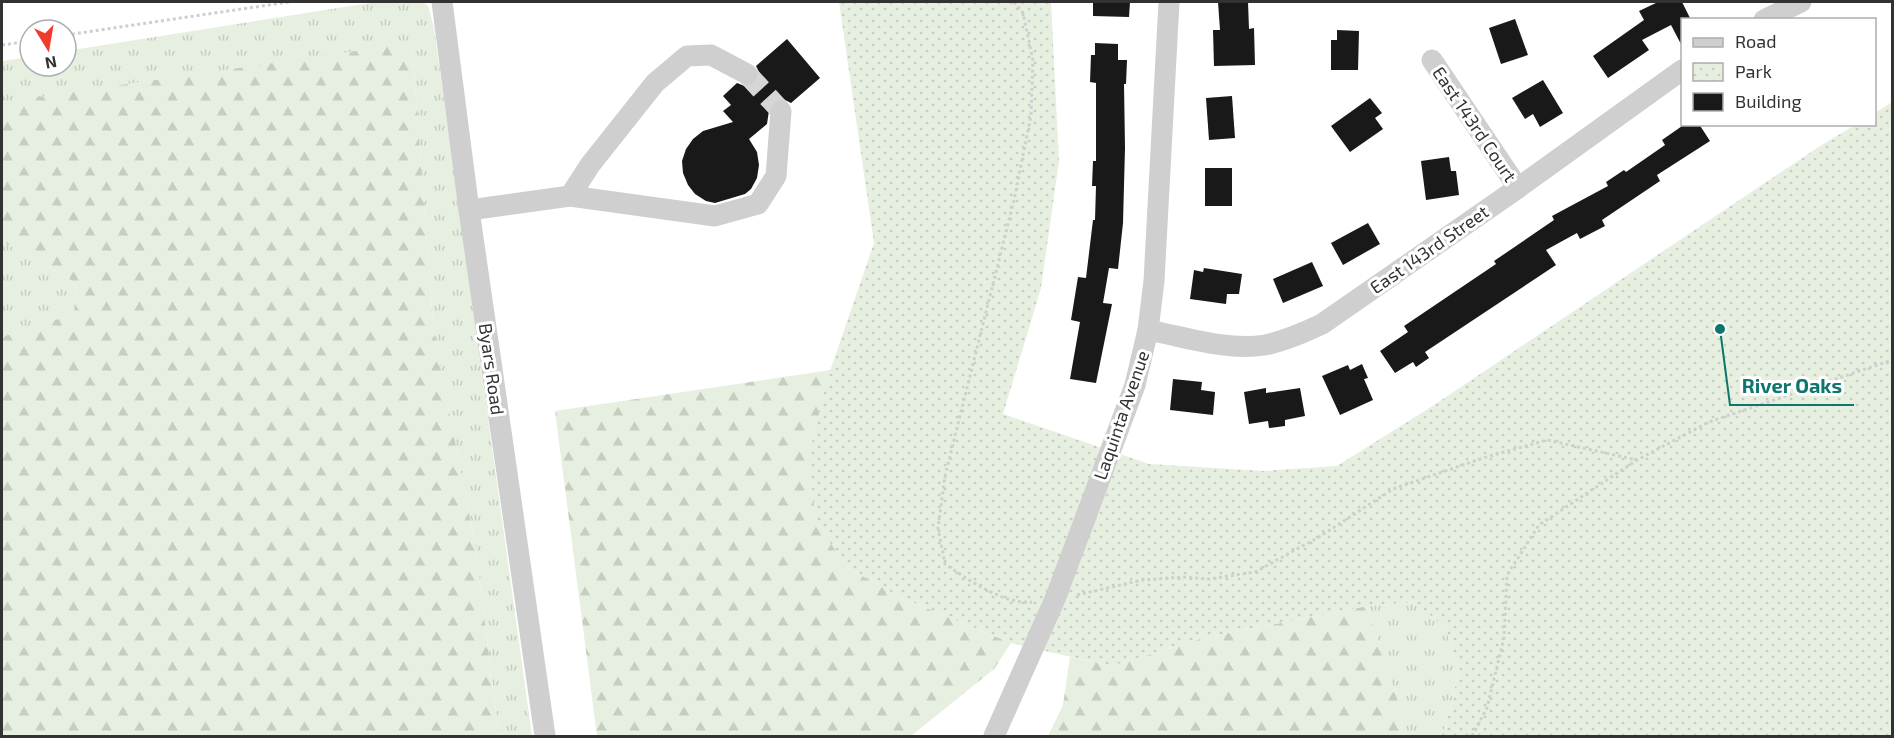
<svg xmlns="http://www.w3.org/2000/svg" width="1894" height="738" font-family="'Exo 2',sans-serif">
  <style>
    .grass { fill: url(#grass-tufts) }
    .forest { fill: url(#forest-firs) }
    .park { fill: url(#park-dots) }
    .building { fill: #191919 }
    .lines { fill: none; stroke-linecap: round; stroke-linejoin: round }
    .minor-tunnel { stroke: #d6d6d6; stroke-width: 21; stroke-dasharray: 21 10; stroke-linecap: butt }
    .path { stroke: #cfcfcf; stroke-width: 3; stroke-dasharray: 3 3; stroke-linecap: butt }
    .minor { stroke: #cfcfcf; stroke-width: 21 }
    .labels { text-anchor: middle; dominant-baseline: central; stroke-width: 6; stroke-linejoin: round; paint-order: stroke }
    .street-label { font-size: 18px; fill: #323232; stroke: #fff }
    .leader { fill: none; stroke: #0f766e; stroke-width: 2 }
    .callout-dot { fill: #0f766e; stroke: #fff; stroke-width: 2 }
    .callout-label { font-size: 20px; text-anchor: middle; font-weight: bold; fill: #0f766e; stroke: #fff; stroke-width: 6; stroke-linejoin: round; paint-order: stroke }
  </style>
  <defs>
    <pattern id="grass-tufts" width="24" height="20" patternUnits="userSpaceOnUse" patternTransform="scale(1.5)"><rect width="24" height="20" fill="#e6efe0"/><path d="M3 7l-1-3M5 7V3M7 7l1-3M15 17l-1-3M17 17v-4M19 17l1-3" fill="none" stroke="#c6cdc1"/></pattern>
    <pattern id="forest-firs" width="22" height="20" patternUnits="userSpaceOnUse" patternTransform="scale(1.5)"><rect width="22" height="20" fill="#e6efe0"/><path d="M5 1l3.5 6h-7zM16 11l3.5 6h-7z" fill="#c6cdc1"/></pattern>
    <pattern id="park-dots" width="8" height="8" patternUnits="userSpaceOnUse" patternTransform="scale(1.5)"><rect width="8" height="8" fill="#e6efe0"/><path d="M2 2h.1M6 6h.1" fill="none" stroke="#c6cdc1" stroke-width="1.8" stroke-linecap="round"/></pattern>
  </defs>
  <rect width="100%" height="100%" fill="#fff"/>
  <g class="grass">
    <polygon points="376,2 423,2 428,6 434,28 532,736 499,736 475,543 434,336 412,44 2,102 2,61 30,57 30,66 66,66 66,51"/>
    <polygon points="2,241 76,283 74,314 2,337"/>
    <polygon points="1414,602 1445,627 1459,671 1445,728 1438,736 1401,736 1402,714 1367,606"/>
  </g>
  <g class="forest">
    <polygon points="412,43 434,335 475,543 499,736 2,736 2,337 74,314 76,283 2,241 2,102"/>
    <polygon points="831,370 827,380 845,566 898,596 1011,643 994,669 911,736 597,736 555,411"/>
    <polygon points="1367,606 1402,714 1401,736 1048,736 1063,705 1070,657 1111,666 1203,638"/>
  </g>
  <polygon class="park" points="839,2 1051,2 1059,161 1041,288 1003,414 1149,464 1264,471 1337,466 1431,407 1820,146 1855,125 1874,124 1875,113 1892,102 1892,736 1438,736 1445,728 1459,671 1445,627 1414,602 1367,606 1203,638 1111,666 1011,643 898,596 845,566 816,520 808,459 827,380 874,243"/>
  <g class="building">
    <polygon points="1093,2 1130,2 1129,17 1093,16"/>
    <polygon points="1218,2 1248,2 1249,29 1254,28 1255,65 1214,66 1213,30 1220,30"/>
    <polygon points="1658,2 1682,2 1691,20 1683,20 1683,48 1671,25 1642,40 1649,50 1608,78 1593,56 1644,20 1639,11"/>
    <polygon points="1515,19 1528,55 1501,64 1489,28"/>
    <polygon points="1337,30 1359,31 1358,70 1331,70 1331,40 1337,40"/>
    <polygon points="787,39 820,78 791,103 781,98 775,100 770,104 767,124 749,139 757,152 759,165 757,178 751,189 745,194 715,203 706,201 695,194 688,185 683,173 682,161 686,149 693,139 703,131 733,122 723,111 731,105 723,96 737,83 747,87 754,84 760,74 756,66"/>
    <polygon points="1095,43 1118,44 1118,60 1127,60 1126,84 1124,84 1125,148 1123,223 1118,269 1109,268 1103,303 1112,304 1096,383 1070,379 1080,322 1071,320 1078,277 1086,278 1093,220 1095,220 1096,186 1092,186 1093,161 1096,161 1096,83 1090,82 1091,55 1095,55"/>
    <polygon points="1543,80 1563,113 1540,127 1533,114 1525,119 1512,98"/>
    <polygon points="1232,96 1235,138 1209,140 1206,98"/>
    <polygon points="1370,98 1382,113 1375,118 1383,129 1350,152 1331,126"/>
    <polygon points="1685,124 1699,124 1710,141 1657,175 1660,181 1602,220 1605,226 1580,239 1577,233 1546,250 1556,265 1425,352 1429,358 1416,367 1413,362 1395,373 1380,351 1408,332 1404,326 1496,264 1494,261 1554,220 1552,216 1608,186 1606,182 1624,170 1626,172 1665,145 1662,140"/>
    <polygon points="1449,157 1451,171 1456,171 1459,195 1426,200 1421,161"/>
    <rect x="1205" y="168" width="27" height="38"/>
    <polygon points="1368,223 1380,244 1343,265 1331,243"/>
    <polygon points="1312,262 1323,286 1283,303 1273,279"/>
    <polygon points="1204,268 1242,274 1239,294 1227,294 1226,304 1190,299 1194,270 1203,272"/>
    <polygon points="1362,364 1368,378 1364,379 1373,400 1340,415 1322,376 1348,365 1350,370"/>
    <polygon points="1173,379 1202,382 1201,390 1215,392 1213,415 1170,410"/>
    <polygon points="1266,388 1266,393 1300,388 1305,416 1285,420 1285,426 1269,428 1268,421 1249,424 1244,392"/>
  </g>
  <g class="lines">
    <polyline class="minor-tunnel" points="747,74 781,111"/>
    <g class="path">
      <path d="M1014,2L1023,13L1033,60L1031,115L1014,200L945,476L938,528L945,564C967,579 1004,605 1032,602"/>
      <polyline points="66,35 289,2"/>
      <polyline points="2,45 30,41"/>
      <polyline points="1077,595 1142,580 1183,577 1209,579 1255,572 1319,537 1393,489 1483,458 1547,440 1637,460"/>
      <polyline points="1472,736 1487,708 1504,638 1507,575 1539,525 1637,460 1709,422 1892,360"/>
    </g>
    <g class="minor">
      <polyline points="442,2 469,210 545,736"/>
      <polyline points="1764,20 1801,2"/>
      <polyline points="1432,60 1518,188"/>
      <polyline points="570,196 715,216 758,204 776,176 781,111"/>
      <polyline points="469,210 570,196 590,165 655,83 687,56 711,55 747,74"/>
      <path d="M1148,330C1185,337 1227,351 1265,345C1285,341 1303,333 1322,324L1518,188L1682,70"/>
      <polyline points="994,736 1055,599 1135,385 1148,330 1154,281 1169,2"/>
    </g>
  </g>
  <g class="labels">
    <g class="street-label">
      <text transform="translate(1475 124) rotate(56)">East 143rd Court</text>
      <text transform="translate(1429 249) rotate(-35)">East 143rd Street</text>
      <text transform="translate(492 369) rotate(82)">Byars Road</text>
      <text transform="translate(1121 415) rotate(-71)">Laquinta Avenue</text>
    </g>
  </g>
  <path class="leader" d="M1720 329L1730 405H1854"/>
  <circle class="callout-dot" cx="1720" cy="329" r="6"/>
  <g class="callout-label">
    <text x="1792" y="393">River Oaks</text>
  </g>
  <rect width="1894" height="738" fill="none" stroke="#323232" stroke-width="6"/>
  <rect x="1681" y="18" width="195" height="108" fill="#ffffff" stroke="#adadad" stroke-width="1.5"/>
  <rect x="1693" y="38" width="30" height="9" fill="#cfcfcf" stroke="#adadad" stroke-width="1.5"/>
  <text x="1735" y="48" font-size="18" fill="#323232">Road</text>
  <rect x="1693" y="63" width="30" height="18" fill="url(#park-dots)" stroke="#adadad" stroke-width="1.5"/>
  <text x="1735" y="78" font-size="18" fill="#323232">Park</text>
  <rect x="1693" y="93" width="30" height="18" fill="#191919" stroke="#adadad" stroke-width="1.5"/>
  <text x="1735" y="108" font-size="18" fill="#323232">Building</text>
  <g transform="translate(48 48) rotate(169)"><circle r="28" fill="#ffffff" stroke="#adadad" stroke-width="1.5"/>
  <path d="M0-4.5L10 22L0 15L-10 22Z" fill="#f03b2d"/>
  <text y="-9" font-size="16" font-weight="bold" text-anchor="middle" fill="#323232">N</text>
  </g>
</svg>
